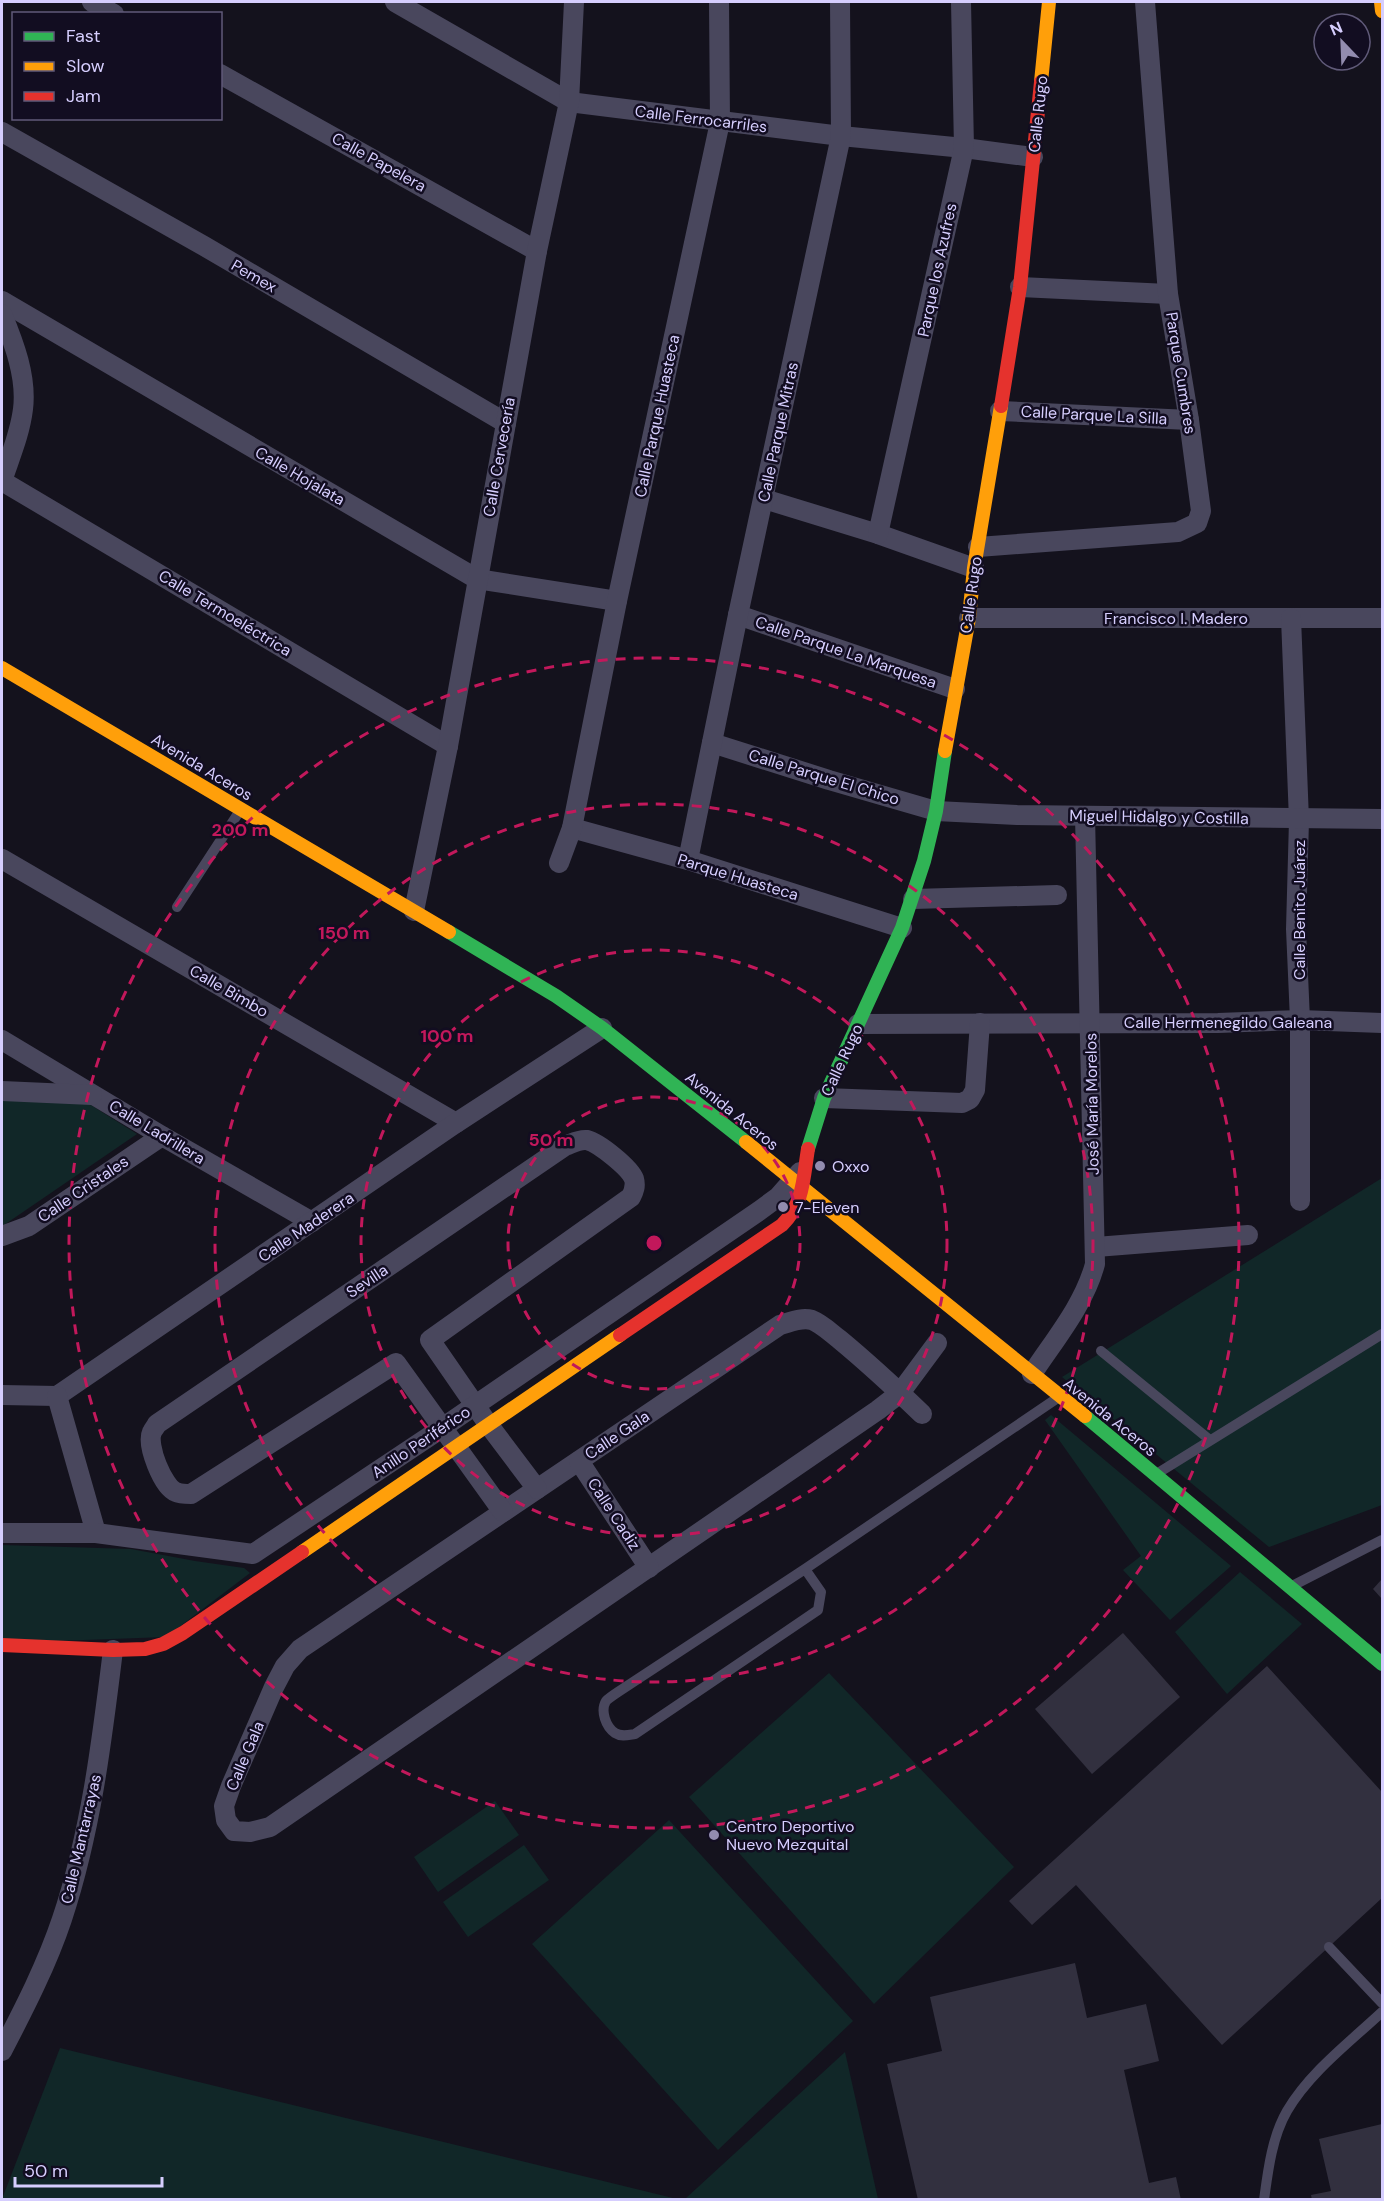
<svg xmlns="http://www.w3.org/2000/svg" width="1384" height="2201" font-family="'DM Sans',sans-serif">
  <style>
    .green { fill: #112728 }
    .building { fill: #32303f }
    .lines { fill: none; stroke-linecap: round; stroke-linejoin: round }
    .lane { stroke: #49475d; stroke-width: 10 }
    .street { stroke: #49475d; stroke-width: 20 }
    .fast { stroke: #30b455; stroke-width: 14 }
    .slow { stroke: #ff9f0a; stroke-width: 14 }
    .jam { stroke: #e5322d; stroke-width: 14 }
    .ring { fill: none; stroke: #c2185b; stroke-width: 3; stroke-dasharray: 10 8 }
    .poi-dot { fill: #928caf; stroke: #120d21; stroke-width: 2 }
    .labels { text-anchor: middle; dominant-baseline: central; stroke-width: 5; stroke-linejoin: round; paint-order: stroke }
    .street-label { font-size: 16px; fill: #d6cefe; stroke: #120d21 }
    .poi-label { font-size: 16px; fill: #d6cefe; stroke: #120d21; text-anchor: start }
    .centre { fill: #c2185b; stroke: #120d21; stroke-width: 3 }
    .ring-label { font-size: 18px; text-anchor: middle; font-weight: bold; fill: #c2185b; stroke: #120d21; stroke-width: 5; stroke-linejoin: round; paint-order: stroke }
  </style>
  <rect width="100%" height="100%" fill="#14121d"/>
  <g class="green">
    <polygon points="2,1100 86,1102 137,1134 4,1225 2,1225"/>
    <polygon points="1382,1178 1382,1505 1269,1547 1062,1377"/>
    <polygon points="1051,1415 1231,1566 1170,1620 1123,1570 1141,1556 1045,1420"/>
    <polygon points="2,1545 131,1549 195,1561 244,1568 250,1573 166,1637 2,1643"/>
    <polygon points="1240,1572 1302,1624 1227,1694 1175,1632"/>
    <polygon points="829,1673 1014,1867 874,2004 689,1797"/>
    <polygon points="495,1801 519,1835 438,1892 414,1857"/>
    <polygon points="669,1820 853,2021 718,2150 532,1944"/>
    <polygon points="524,1845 549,1880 468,1937 443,1902"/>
    <polygon points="60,2048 677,2199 2,2199"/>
    <polygon points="845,2052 878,2199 685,2199"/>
  </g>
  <g class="building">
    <polygon points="1382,1579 1382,1599 1373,1589"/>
    <polygon points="1123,1633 1180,1697 1092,1774 1035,1709"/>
    <polygon points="1267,1666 1382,1792 1382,1898 1222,2045 1076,1885 1032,1925 1009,1901"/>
    <polygon points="1075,1963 1087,2018 1146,2004 1159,2061 1124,2070 1149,2183 1176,2177 1181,2200 918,2200 887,2064 942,2051 930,1997"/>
    <polygon points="1382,2124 1382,2200 1312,2200 1311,2195 1331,2191 1319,2139"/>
  </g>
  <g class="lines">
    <g class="lane">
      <polyline points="177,907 241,809"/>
      <polyline points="1101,1351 1210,1440"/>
      <polyline points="1158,1473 1382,1334"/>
      <path d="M805,1569L821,1592L818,1610L635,1734C628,1735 621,1737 615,1733C606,1727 600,1711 606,1701C609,1698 615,1694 618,1692L805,1569L1059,1397"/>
      <polyline points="1292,1586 1382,1540"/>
      <polyline points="1329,1947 1382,2003"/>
      <path d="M1264,2200C1268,2170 1272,2137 1287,2111C1310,2072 1350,2042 1382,2012"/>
    </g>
    <g class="street">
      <polyline points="92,2 114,14"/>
      <polyline points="395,2 569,102 841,136 964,148 1033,157"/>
      <polyline points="220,74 537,251"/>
      <polyline points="2,132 204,246 506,423"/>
      <polyline points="1020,287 1168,294"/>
      <polyline points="2,301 477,579 617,601"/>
      <path d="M2,314C14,343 27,377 23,409C20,434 10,457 2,481L448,746"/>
      <polyline points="1000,411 1189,420"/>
      <polyline points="764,499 878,534 974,568"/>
      <polyline points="878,534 964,148 961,2"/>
      <polyline points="978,547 1178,532 1197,523 1201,511 1189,420 1168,294 1145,2"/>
      <polyline points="738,615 955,689"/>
      <polyline points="969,618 1382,618"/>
      <polyline points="1291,618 1299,820 1296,929 1300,1020 1300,1201"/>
      <polyline points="712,743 829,780 936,811 1017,815 1382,819"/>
      <polyline points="572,828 688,860 902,928"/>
      <polyline points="2,859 456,1123"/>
      <polyline points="688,860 738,615 841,136 840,2"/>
      <polyline points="559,863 572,828 617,601 720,122 719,2"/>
      <polyline points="913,899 1057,895"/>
      <polyline points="414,911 448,746 537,251 569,102 574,2"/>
      <polyline points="858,1024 1218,1023 1300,1020 1382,1023"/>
      <polyline points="2,1040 162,1136 312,1222"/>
      <polyline points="2,1091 92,1095"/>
      <polyline points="824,1098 962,1103 970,1099 975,1090 980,1023"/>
      <polyline points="2,1236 29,1226 162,1136"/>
      <polyline points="1096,1247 1248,1235"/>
      <path d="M1032,1374C1055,1339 1084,1305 1095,1264L1085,816"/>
      <polyline points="2,1395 57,1396 456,1123 602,1028"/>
      <polyline points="57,1396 96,1533"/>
      <path d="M922,1414C895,1388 868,1363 839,1339C831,1333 822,1324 812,1320C801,1317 791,1322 780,1325L300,1649L285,1666L274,1687L231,1786L224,1806L226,1820L234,1831L250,1832L270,1827L878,1410L900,1393L937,1343"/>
      <polyline points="579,1461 649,1568"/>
      <path d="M503,1512L396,1363L191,1494C187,1494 180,1494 176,1492C163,1487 146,1445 152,1432C152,1431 157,1425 157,1424L565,1146C573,1143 579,1139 587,1140C599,1143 630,1168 634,1179C636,1186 634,1191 631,1197L430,1340L488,1424L537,1489"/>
      <polyline points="2,1533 96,1533 253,1554 442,1428 759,1211 778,1197 800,1172"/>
      <path d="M2,2051C24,2009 47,1964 62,1919C91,1832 102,1740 113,1650"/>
    </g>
    <g class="fast">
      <polyline points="449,932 556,996 602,1028 746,1142"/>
      <polyline points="808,1149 824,1098 902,928 924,861 936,811 945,751"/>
      <polyline points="1085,1416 1382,1664"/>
    </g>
    <g class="slow">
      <polyline points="1381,2 1382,11"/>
      <polyline points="1041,82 1049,2"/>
      <polyline points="2,668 449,932"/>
      <polyline points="945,751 969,618 974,568 1001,406"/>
      <polyline points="746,1142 1085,1416"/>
      <polyline points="302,1552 620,1335"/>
    </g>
    <g class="jam">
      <polyline points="1001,406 1020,287 1041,82"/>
      <path d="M620,1335L782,1225C804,1203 803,1179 808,1149"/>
      <polyline points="2,1645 113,1650 145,1649 163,1644 183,1633 302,1552"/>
    </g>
  </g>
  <g class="ring">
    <circle cx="654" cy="1243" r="146"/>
    <circle cx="654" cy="1243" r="293"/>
    <circle cx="654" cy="1243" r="439"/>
    <circle cx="654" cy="1243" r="585"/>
  </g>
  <g class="poi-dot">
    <circle cx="820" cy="1166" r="6"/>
    <circle cx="783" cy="1207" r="6"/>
    <circle cx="714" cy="1835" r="6"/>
  </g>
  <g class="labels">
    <g class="street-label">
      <text transform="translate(1038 114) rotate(-84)">Calle Rugo</text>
      <text transform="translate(701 119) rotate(7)">Calle Ferrocarriles</text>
      <text transform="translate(379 162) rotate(29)">Calle Papelera</text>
      <text transform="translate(937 270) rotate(-78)">Parque los Azufres</text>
      <text transform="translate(254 276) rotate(30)">Pemex</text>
      <text transform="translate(1181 373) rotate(81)">Parque Cumbres</text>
      <text transform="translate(1094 415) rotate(3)">Calle Parque La Silla</text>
      <text transform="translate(657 416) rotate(-78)">Calle Parque Huasteca</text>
      <text transform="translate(778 432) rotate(-78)">Calle Parque Mitras</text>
      <text transform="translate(499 457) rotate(-80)">Calle Cervecería</text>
      <text transform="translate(300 476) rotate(30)">Calle Hojalata</text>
      <text transform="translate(971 595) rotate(-82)">Calle Rugo</text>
      <text transform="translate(225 613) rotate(31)">Calle Termoeléctrica</text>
      <text x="1176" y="618">Francisco I. Madero</text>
      <text transform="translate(846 652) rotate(19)">Calle Parque La Marquesa</text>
      <text transform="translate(202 767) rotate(31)">Avenida Aceros</text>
      <text transform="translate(824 777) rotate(17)">Calle Parque El Chico</text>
      <text transform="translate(1159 817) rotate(1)">Miguel Hidalgo y Costilla</text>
      <text transform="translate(738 877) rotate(17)">Parque Huasteca</text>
      <text transform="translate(1299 910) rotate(-90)">Calle Benito Juárez</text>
      <text transform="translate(229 991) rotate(30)">Calle Bimbo</text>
      <text x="1228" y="1022">Calle Hermenegildo Galeana</text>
      <text transform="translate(842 1060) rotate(-65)">Calle Rugo</text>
      <text transform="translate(1092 1104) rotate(-91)">José María Morelos</text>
      <text transform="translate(732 1111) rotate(39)">Avenida Aceros</text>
      <text transform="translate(157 1132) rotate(31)">Calle Ladrillera</text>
      <text transform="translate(83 1189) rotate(-34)">Calle Cristales</text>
      <text transform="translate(306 1227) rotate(-34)">Calle Maderera</text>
      <text transform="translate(367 1281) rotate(-34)">Sevilla</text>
      <text transform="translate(1110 1417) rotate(39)">Avenida Aceros</text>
      <text transform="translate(617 1435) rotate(-34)">Calle Gala</text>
      <text transform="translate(421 1442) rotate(-34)">Anillo Periférico</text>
      <text transform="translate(614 1514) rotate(57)">Calle Cadiz</text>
      <text transform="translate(245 1756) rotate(-67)">Calle Gala</text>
      <text transform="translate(81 1839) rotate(-77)">Calle Mantarrayas</text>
    </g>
    <g class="poi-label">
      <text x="832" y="1166">Oxxo</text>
      <text x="795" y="1207">7-Eleven</text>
      <text x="726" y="1826">Centro Deportivo<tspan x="726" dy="18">Nuevo Mezquital</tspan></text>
    </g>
  </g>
  <circle cx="654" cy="1243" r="9" class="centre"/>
  <g class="ring-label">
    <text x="240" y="836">200 m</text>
    <text x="344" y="939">150 m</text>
    <text x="447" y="1042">100 m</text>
    <text x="551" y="1146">50 m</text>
  </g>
  <rect width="1384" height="2201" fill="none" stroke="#d6cefe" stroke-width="6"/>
  <rect x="12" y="12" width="210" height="108" fill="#120d21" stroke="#605a79" stroke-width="1.5"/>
  <rect x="24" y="32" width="30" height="9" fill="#30b455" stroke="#605a79" stroke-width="1.5"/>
  <text x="66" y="42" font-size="18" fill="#d6cefe">Fast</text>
  <rect x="24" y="62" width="30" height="9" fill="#ff9f0a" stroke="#605a79" stroke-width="1.5"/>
  <text x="66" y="72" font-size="18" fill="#d6cefe">Slow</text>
  <rect x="24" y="92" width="30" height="9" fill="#e5322d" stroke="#605a79" stroke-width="1.5"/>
  <text x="66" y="102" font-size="18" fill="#d6cefe">Jam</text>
  <g transform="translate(1342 42) rotate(337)"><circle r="28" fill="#120d21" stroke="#605a79" stroke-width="1.5"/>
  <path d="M0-4.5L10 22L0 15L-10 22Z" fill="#928caf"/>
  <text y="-9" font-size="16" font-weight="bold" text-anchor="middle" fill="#d6cefe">N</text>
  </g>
  <path d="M15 2177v9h147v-9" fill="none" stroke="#d6cefe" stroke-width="3"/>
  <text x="24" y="2177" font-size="18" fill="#d6cefe" stroke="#120d21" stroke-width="4.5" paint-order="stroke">50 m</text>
</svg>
